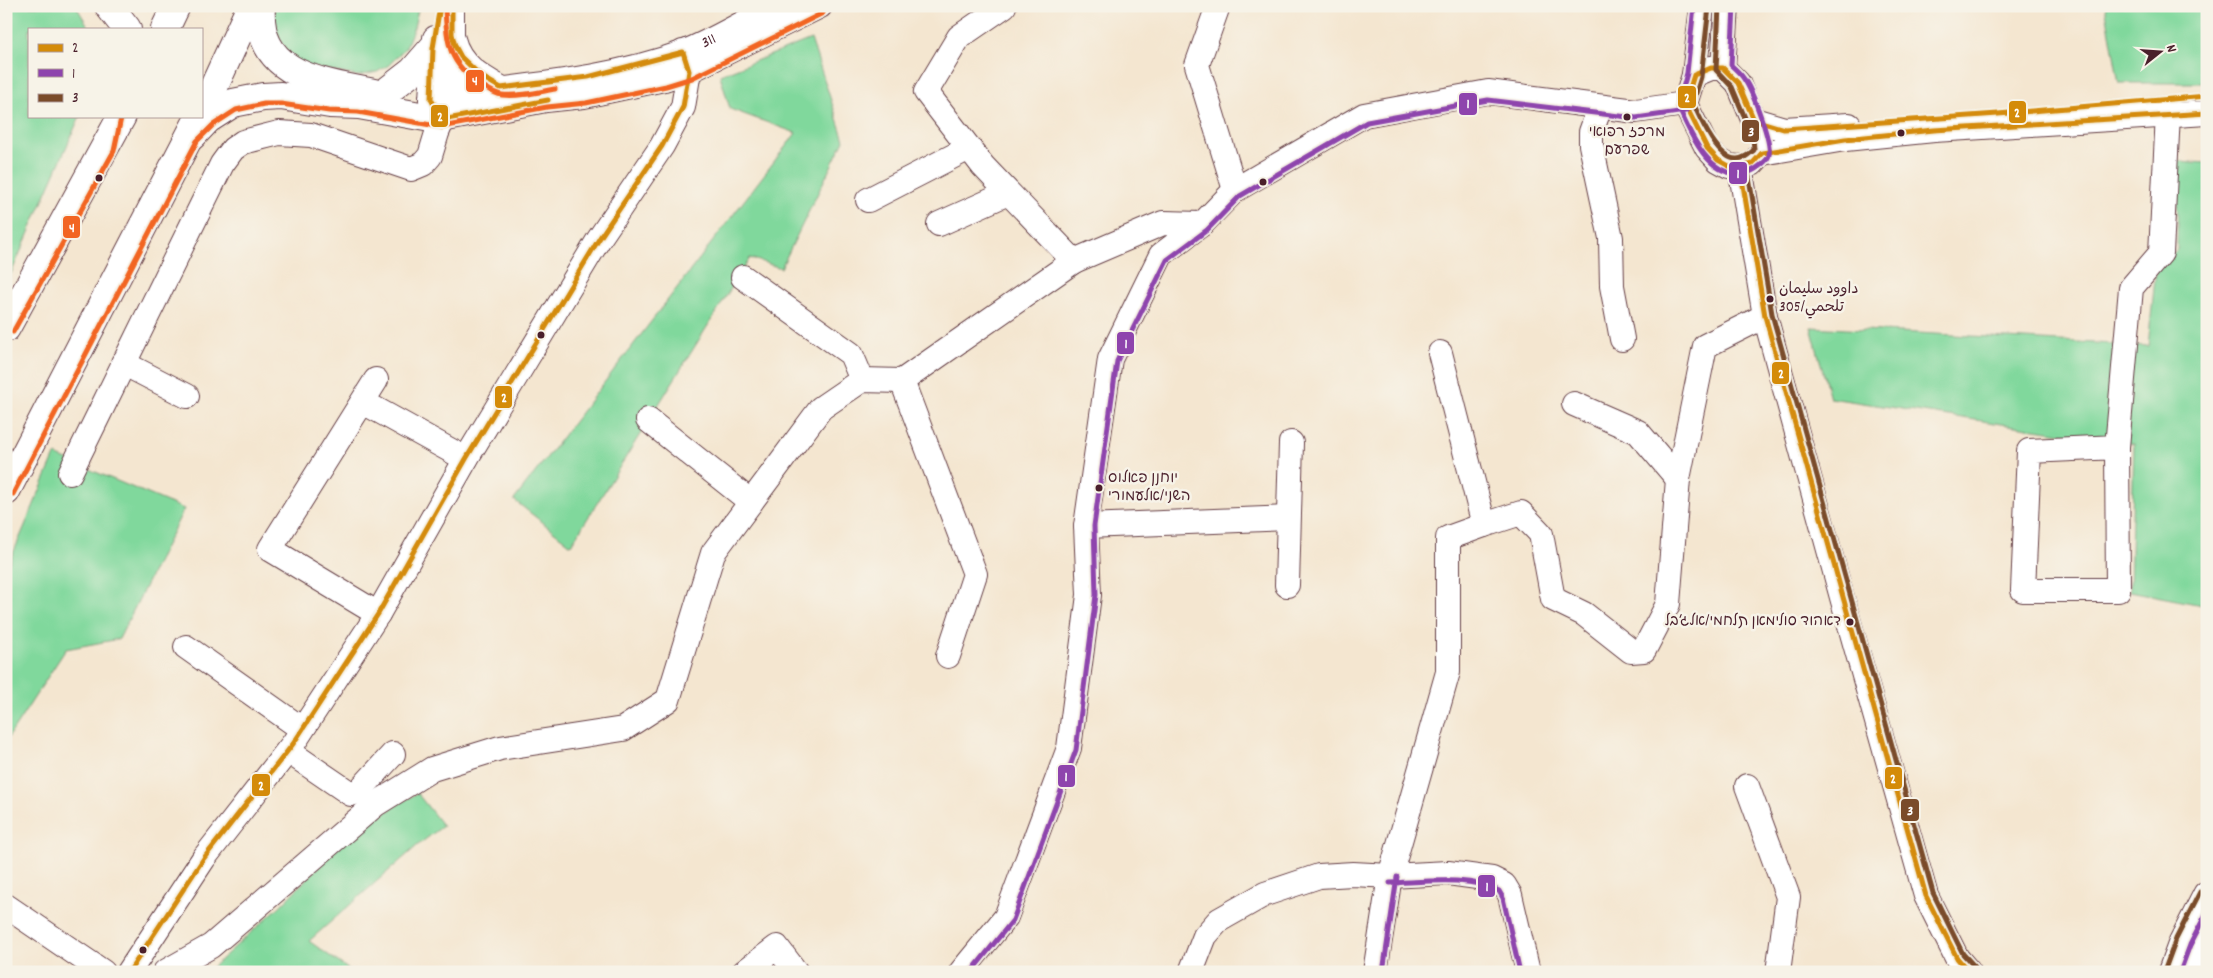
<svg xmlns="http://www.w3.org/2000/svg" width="2213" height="978" font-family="Dekko,'Playpen Sans Arabic','Playpen Sans Hebrew',sans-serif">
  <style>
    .green { fill: #80d89c; stroke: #657c64 }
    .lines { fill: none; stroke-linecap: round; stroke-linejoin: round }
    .minor-casing { stroke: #643d44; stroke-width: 26 }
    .major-casing { stroke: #643d44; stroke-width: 30 }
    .highway-casing { stroke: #643d44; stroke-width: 30 }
    .minor { stroke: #fff; stroke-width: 24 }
    .major { stroke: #fff; stroke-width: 28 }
    .highway { stroke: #fff; stroke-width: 28 }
    .bus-1-casing { stroke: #f7f3e8; stroke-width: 9 }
    .bus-2-casing { stroke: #f7f3e8; stroke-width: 9 }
    .bus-3-casing { stroke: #f7f3e8; stroke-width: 9 }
    .bus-4-casing { stroke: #f7f3e8; stroke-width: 9 }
    .bus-1 { stroke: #d48b09; stroke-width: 5 }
    .bus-2 { stroke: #8e44ad; stroke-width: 5 }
    .bus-3 { stroke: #7a4b2a; stroke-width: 5 }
    .bus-4 { stroke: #f26522; stroke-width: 5 }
    .bus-dot { fill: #4a1f2b; stroke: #f7f3e8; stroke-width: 2 }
    .labels { text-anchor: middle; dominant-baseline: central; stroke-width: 5; stroke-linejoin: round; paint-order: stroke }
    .bus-label { font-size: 15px; fill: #4a1f2b; stroke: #f7f3e8; text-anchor: start }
    .street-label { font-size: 16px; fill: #4a1f2b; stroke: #f7f3e8 }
    .line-badge { stroke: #f7f3e8; stroke-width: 2 }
    .badge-label { font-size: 14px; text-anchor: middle; font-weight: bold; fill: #fff }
  </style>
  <rect width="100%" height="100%" fill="#f7f3e8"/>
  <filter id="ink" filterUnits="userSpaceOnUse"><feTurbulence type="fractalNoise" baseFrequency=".02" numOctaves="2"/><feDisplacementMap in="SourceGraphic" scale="10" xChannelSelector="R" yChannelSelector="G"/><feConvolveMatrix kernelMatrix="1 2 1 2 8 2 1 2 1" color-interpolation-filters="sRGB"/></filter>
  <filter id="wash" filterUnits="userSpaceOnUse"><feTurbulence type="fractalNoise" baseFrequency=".0096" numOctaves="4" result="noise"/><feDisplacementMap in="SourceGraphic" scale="20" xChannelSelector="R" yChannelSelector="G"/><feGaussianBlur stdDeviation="1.12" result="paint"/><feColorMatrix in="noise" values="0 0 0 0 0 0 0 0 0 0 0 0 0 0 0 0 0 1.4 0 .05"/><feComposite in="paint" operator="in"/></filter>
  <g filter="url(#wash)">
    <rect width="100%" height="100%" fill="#f4e6d0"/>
    <g class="green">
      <polygon points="6,6 76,6 90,29 29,29 29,116 80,116 6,285"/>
      <polygon points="275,6 419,6 414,27 406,47 389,65 377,72 358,76 304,66 289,57 273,27"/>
      <polygon points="2105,6 2207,6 2207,83 2119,83"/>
      <polygon points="811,39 844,140 781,268 750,258 571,545 514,500 796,133 730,109 720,75"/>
      <polygon points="2178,161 2207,163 2207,606 2130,591 2134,444 1830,398 1811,327 2148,346 2156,268 2177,250"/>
      <polygon points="55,455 184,509 119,639 66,649 6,741 6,570"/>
      <polygon points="417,793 443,826 418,845 309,941 352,972 207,972 279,907 353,832"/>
    </g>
  </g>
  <g filter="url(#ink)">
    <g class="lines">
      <g class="minor-casing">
        <g id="minor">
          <polyline points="1004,6 959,37 926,92 983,166 1074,261"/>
          <polyline points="1218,6 1197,65 1235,190"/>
          <polyline points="1702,6 1694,75 1685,104 1707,148 1718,160 1729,166 1740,167 1752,164 1762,153 1845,139 1934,130 2207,113"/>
          <polyline points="435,38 431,99 438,112"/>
          <path d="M453,39C459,64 480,76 501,88"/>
          <polyline points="1723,68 1727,6"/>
          <polyline points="1694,75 1711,68 1723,68 1738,83 1759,134"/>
          <path id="s1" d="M431,99C515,86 602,82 682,53C711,42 746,21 774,6"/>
          <polyline points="1600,107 1591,132 1591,145 1611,238 1612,286 1622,339"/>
          <polyline points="442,120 546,100 584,96 664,79 689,71 820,6"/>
          <polyline points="1754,120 1784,129 1849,125"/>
          <polyline points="1740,167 1765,316 1843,601 1926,896 1957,958 1969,972"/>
          <polyline points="868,200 969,148"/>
          <polyline points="939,224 1008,193"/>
          <polyline points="743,277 851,354 862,380"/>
          <polyline points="123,363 187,396"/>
          <polyline points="376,380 270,549 378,614"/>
          <polyline points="363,402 466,459"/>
          <polyline points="1574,404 1638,432 1678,479"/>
          <polyline points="648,420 751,502"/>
          <polyline points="2117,447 2029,451 2023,590 2118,590 2117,447 2131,288 2161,253 2168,114"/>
          <polyline points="70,473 222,164 233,149 243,142 279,133 311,135 411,169 423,164 430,156 437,133 452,96 452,6"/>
          <polyline points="1484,525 1521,513 1541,534 1553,599 1584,614 1631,651 1644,650 1668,604 1678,479 1705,346 1765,316"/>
          <polyline points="1086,526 1288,518"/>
          <polyline points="1287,585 1291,443"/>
          <polyline points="186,647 302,729"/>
          <polyline points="948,656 975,574 902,381 1074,261 1163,223 1202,224"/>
          <polyline points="288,751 351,794 358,792 393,754"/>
          <polyline points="1747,786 1788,897 1778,972"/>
          <polyline points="6,906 103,972"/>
          <polyline points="129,972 204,858 293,744 378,614 466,459 599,239 662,146 683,107 689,71 683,52"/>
          <polyline points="165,972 211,946 376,804 432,769 500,748 623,729 668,700 713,553 821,408 862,380 902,381"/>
          <polyline points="744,972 777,947 796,972"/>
          <polyline points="961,972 1006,917 1069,748 1089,595 1086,526 1110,359 1161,255 1202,224 1235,190 1364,115 1488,92 1636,111 1685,104"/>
          <polyline points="1191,972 1205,936 1219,920 1265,894 1319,876 1353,874 1390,876 1448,873 1492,879 1504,885 1510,895 1528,972"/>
          <polyline points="1375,972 1390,876 1448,672 1448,538 1484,525 1440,353"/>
        </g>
      </g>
      <g class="major-casing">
        <g id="major">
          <polyline points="2172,972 2183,942 2207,895"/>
          <polyline points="2195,972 2207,942"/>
        </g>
      </g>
      <g class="highway-casing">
        <g id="highway">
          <polyline points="109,6 127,29"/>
          <path d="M261,6C256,78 324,82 378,94"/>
          <polyline points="165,29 176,6"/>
          <polyline points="382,95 413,71 433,48"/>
          <polyline points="201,115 251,6"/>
          <polyline points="192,136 208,119 233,103 263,97 281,96 330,104 359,105 442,120"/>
          <polyline points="6,328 122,116"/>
          <polyline points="6,491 200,116"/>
        </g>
      </g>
      <use href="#minor" class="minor"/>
      <use href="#major" class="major"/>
      <use href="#highway" class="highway"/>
      <g class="bus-1-casing">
        <g id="bus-1">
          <polyline points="440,6 433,48 431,99 442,120 548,100"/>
          <polyline points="2207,96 1998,114 1784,129 1754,120 1738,83 1723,68 1711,68 1694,75 1685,104 1707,148 1718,160 1729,166 1740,167 1752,164 1762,153 1845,139 1934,130 2207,113"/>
          <polyline points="1740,167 1765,316 1926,896 1957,958 1969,972"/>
          <polyline points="129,972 204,858 293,744 378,614 466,459 599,239 662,146 683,107 689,71 683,52 588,77 501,88 482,77 461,57 455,46 452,34 452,6"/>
        </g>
      </g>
      <g class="bus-2-casing">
        <g id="bus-2">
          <path d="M1694,6L1687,73L1678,106C1690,134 1711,184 1749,172C1755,170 1768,161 1769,155C1772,142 1752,90 1744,79C1741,74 1735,69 1731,65L1734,6"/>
          <path d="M1390,883C1422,882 1470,875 1499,891L1503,898L1520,972"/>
          <polyline points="971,972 1013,920 1076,750 1096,595 1094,526 1117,361 1167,260 1207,230 1240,196 1367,122 1488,100 1636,118 1686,111"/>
          <polyline points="1383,972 1397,877"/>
          <polyline points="2180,972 2190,945 2207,912"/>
        </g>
      </g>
      <g class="bus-3-casing">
        <g id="bus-3">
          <path d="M1709,7L1701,77L1693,103C1700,118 1718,160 1737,159C1745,159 1749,154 1754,150L1753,137L1732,87L1716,70L1719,6"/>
          <polyline points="1747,166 1772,314 1933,893 1963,954 1975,967"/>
          <polyline points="2165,969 2176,939 2200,892"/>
        </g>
      </g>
      <g class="bus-4-casing">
        <g id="bus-4">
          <path d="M445,6C446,43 449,64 481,85C488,89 494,94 502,95C519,97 538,92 555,89"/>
          <polyline points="13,332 114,151 121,118"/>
          <polyline points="13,494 197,141 213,125 236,110 264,104 281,104 329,111 358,112 442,127 547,107 586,103 666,86 692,78 823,13"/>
        </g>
      </g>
      <use href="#bus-1" class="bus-1"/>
      <use href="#bus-2" class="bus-2"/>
      <use href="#bus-3" class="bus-3"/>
      <use href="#bus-4" class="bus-4"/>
    </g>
  </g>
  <g class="bus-dot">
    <circle cx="1627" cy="117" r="4.5"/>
    <circle cx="1901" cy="133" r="4.5"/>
    <circle cx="99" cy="178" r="4.5"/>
    <circle cx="1263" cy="182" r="4.5"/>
    <circle cx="1770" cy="299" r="4.5"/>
    <circle cx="541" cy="335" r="4.5"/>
    <circle cx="1099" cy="488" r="4.5"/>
    <circle cx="1850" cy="622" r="4.5"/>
    <circle cx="143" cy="950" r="4.5"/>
  </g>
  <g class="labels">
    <g class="bus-label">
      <text x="1627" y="133" text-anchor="middle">מרכז רפואי<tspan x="1627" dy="18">שפרעם</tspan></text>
      <text x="1779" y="290">داوود سليمان<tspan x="1779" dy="18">تلحمي/305</tspan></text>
      <text x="1108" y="479">יוחנן פאלוס<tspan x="1108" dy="18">השני/אלעמורי</tspan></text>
      <text x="1841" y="622" text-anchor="end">דאהוד סולימאן תלחמי/אלג׳בל</text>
    </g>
    <g class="street-label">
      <text stroke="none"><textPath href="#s1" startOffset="285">311</textPath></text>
    </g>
  </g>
  <g class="line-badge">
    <rect x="465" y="69" width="20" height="24" rx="5" fill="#f26522"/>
    <rect x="1677" y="85" width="20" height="24" rx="5" fill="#d48b09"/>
    <rect x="1458" y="92" width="20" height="24" rx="5" fill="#8e44ad"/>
    <rect x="2008" y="100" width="19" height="24" rx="5" fill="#d48b09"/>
    <rect x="430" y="104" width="19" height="24" rx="5" fill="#d48b09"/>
    <rect x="1741" y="119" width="19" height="24" rx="5" fill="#7a4b2a"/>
    <rect x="1728" y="161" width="20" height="24" rx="5" fill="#8e44ad"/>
    <rect x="62" y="215" width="19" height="24" rx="5" fill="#f26522"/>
    <rect x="1116" y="331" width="19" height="24" rx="5" fill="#8e44ad"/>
    <rect x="1771" y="361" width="19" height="24" rx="5" fill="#d48b09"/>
    <rect x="494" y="385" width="19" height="24" rx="5" fill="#d48b09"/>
    <rect x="1057" y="764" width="19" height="24" rx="5" fill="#8e44ad"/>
    <rect x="1884" y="766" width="19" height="24" rx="5" fill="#d48b09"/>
    <rect x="251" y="773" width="20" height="24" rx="5" fill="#d48b09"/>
    <rect x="1900" y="798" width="20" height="24" rx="5" fill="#7a4b2a"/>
    <rect x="1477" y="874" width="19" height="24" rx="5" fill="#8e44ad"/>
  </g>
  <g class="badge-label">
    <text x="475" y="85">4</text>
    <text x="1687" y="102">2</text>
    <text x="1468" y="108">1</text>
    <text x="2017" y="117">2</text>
    <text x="440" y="121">2</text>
    <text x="1751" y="136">3</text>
    <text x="1738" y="178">1</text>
    <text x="72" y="232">4</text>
    <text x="1126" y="348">1</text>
    <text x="1781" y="378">2</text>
    <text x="504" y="402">2</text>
    <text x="1066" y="781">1</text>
    <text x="1893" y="783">2</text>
    <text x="261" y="790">2</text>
    <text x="1910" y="815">3</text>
    <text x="1487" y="891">1</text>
  </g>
  <rect width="2213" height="978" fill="none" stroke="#f7f3e8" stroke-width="25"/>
  <rect x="28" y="28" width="175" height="90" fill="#f7f3e8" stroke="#b29e9c"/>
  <rect x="38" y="44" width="25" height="8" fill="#d48b09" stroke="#b29e9c"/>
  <text x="72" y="52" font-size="15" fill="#4a1f2b">2</text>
  <rect x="38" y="69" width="25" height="8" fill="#8e44ad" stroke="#b29e9c"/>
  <text x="72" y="78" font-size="15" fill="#4a1f2b">1</text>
  <rect x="38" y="94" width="25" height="8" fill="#7a4b2a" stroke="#b29e9c"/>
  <text x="72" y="102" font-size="15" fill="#4a1f2b">3</text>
  <g transform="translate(2160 52) rotate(73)" stroke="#f7f3e8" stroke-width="4" paint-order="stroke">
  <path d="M0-4L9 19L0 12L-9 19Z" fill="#4a1f2b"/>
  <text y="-8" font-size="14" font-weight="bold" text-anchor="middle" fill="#4a1f2b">N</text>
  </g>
</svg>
